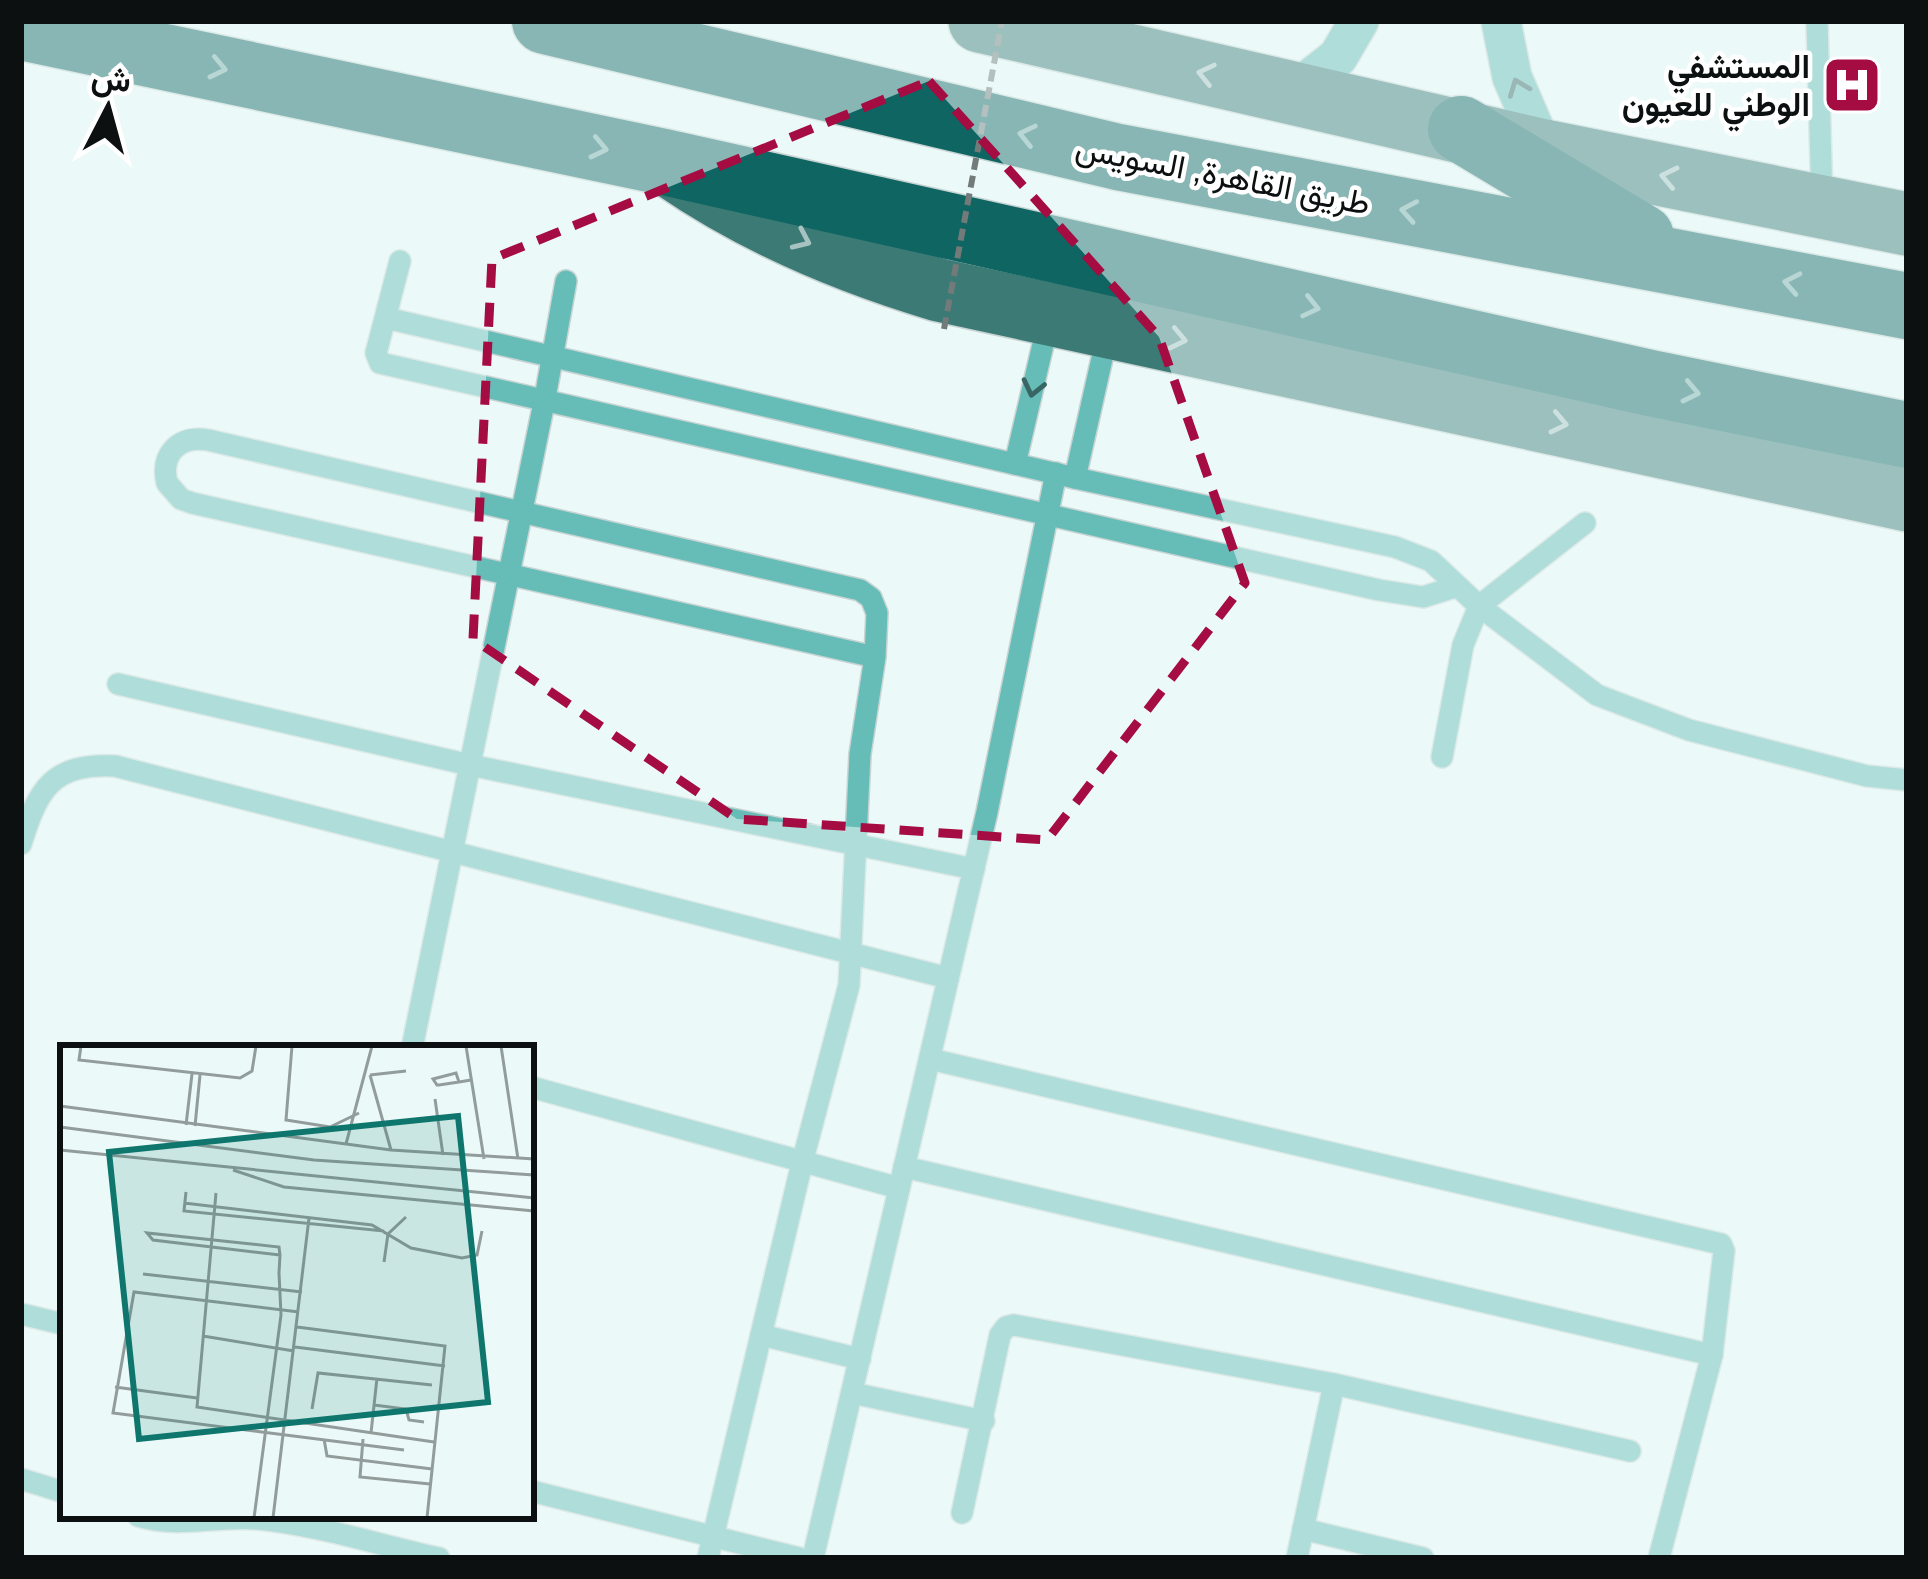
<svg xmlns="http://www.w3.org/2000/svg" width="1928" height="1579" font-family="Arial,Vazirmatn,sans-serif">
  <style>
    .lines { fill: none; stroke-linecap: round; stroke-linejoin: round }
    .service-casing { stroke: #c7d4d3; stroke-width: 24 }
    .minor-casing { stroke: #c7d4d3; stroke-width: 42 }
    .primary-casing { stroke: #c7d4d3; stroke-width: 66 }
    .motorway-casing { stroke: #c7d4d3; stroke-width: 69 }
    .service { stroke: #66bcb7; stroke-width: 21 }
    .minor { stroke: #66bcb7; stroke-width: 39 }
    .primary { stroke: #3c7a76; stroke-width: 63 }
    .motorway { stroke: #0f6562; stroke-width: 66 }
    .path-bridge { stroke: #727a7a; stroke-width: 6; stroke-dasharray: 12 6; stroke-linecap: butt }
    .oneway { stroke: #7baaa9 }
    .oneway2 { stroke: #a7c3c1 }
    .oneway3 { stroke: #396664 }
    .marked { fill: none; stroke: #a50c41; stroke-width: 9; stroke-dasharray: 24 15; stroke-linejoin: round }
    .labels { text-anchor: middle; dominant-baseline: central; stroke-width: 9; stroke-linejoin: round; paint-order: stroke }
    .poi-label { font-size: 33px; font-weight: bold; fill: #0c1010; stroke: #fff; text-anchor: end }
    .street-label { font-size: 33px; fill: #0c1010; stroke: #fff }
    .inset-road { fill: none; stroke: #929c9b; stroke-width: 3 }
    .view { fill: #0f766e; fill-opacity: 0.15; stroke: #0f766e; stroke-width: 6 }
    .inset-edge { fill: none; stroke: #0c1010; stroke-width: 6 }
  </style>
  <rect width="100%" height="100%" fill="#ebf9f8"/>
  <g class="lines">
    <g class="service-casing">
      <g id="service">
        <polyline points="1817,21 1822,200"/>
        <polyline points="400,261 376,353 380,363 1379,590 1423,597 1455,587"/>
        <polyline points="386,318 1075,478 1395,547 1431,561 1479,606 1597,695 1689,730 1867,776 1907,780"/>
        <polyline points="1015,464 1049,319"/>
        <polyline points="1075,478 1108,332"/>
        <polyline points="118,684 470,765 974,869"/>
        <polyline points="1442,757 1463,645 1479,606 1585,523"/>
        <path d="M21,844C38,789 52,763 115,766L948,978"/>
        <polyline points="412,1048 545,398 566,281"/>
        <polyline points="930,1059 1721,1244 1724,1251 1712,1355 1659,1558"/>
        <polyline points="531,1087 899,1188"/>
        <polyline points="904,1167 1712,1355"/>
        <polyline points="21,1314 63,1324"/>
        <polyline points="761,1335 860,1359"/>
        <polyline points="852,1393 984,1421"/>
        <polyline points="21,1479 63,1492"/>
        <polyline points="531,1491 799,1558"/>
        <polyline points="962,1513 1000,1335 1006,1327 1014,1325 1334,1384 1630,1451"/>
        <path d="M138,1516C179,1529 216,1515 257,1519C318,1525 379,1545 439,1558"/>
        <polyline points="1303,1529 1423,1558"/>
        <path d="M708,1558L802,1163L849,985L860,754L875,657L877,613L871,598L860,590L208,440C179,435 160,454 167,483L181,499L192,503L875,657"/>
        <polyline points="813,1558 987,812 1056,473"/>
        <polyline points="1297,1558 1334,1384"/>
      </g>
    </g>
    <g class="minor-casing">
      <g id="minor">
        <polyline points="1501,21 1512,77 1544,151"/>
        <polyline points="1291,94 1338,57 1359,21"/>
      </g>
    </g>
    <g class="primary-casing">
      <g id="primary">
        <polyline points="980,21 1544,151 1907,224"/>
        <path d="M675,169C757,225 845,262 939,290L1907,500"/>
      </g>
    </g>
    <g class="motorway-casing">
      <g id="motorway">
        <polyline points="545,21 1118,157 1907,306"/>
        <polyline points="21,27 664,162 1650,383 1907,435"/>
        <polyline points="1461,129 1641,237"/>
      </g>
    </g>
    <use href="#service" class="service"/>
    <use href="#minor" class="minor"/>
    <use href="#primary" class="primary"/>
    <use href="#motorway" class="motorway"/>
    <polyline class="path-bridge" points="944,329 1002,21"/>
  </g>
  <defs><path id="oneway-chevron" d="M-2-3.5L2.5 0L-2 3.5" fill="none" stroke-width="1.6" stroke-linecap="round" stroke-linejoin="round" transform="scale(3)"/></defs>
  <g class="oneway">
    <use href="#oneway-chevron" transform="translate(218 68) rotate(12)"/>
    <use href="#oneway-chevron" transform="translate(1027 135) rotate(-167)"/>
    <use href="#oneway-chevron" transform="translate(599 148) rotate(12)"/>
    <use href="#oneway-chevron" transform="translate(1409 211) rotate(-170)"/>
    <use href="#oneway-chevron" transform="translate(1792 283) rotate(-169)"/>
    <use href="#oneway-chevron" transform="translate(1311 307) rotate(13)"/>
    <use href="#oneway-chevron" transform="translate(1691 392) rotate(12)"/>
  </g>
  <g class="oneway2">
    <use href="#oneway-chevron" transform="translate(1206 74) rotate(-167)"/>
    <use href="#oneway-chevron" transform="translate(1669 177) rotate(-168)"/>
    <use href="#oneway-chevron" transform="translate(802 240) rotate(24)"/>
    <use href="#oneway-chevron" transform="translate(1178 339) rotate(12)"/>
    <use href="#oneway-chevron" transform="translate(1559 423) rotate(12)"/>
  </g>
  <g class="oneway3">
    <use href="#oneway-chevron" transform="translate(1518 87) rotate(-111)"/>
    <use href="#oneway-chevron" transform="translate(1033 388) rotate(103)"/>
  </g>
  <path d="M0 0H1928V1579H0ZM929,81L1159,337L1245,583L1047,840L737,819L473,639L492,259Z" fill="#ebf9f8" fill-opacity=".55" fill-rule="evenodd"/>
  <path class="marked" d="M929,81L1159,337L1245,583L1047,840L737,819L473,639L492,259Z"/>
  <defs>
    <g id="hospital-square" transform="scale(3)"><rect x="-9" y="-9" width="18" height="18" rx="4" fill="#a50c41" stroke="#fff"/><path d="M-5-5h3v3.5h4V-5h3V5h-3V1.5h-4V5h-3Z" fill="#fff"/></g>
  </defs>
  <g fill-rule="evenodd">
    <use href="#hospital-square" x="1852" y="85"/>
  </g>
  <g class="labels">
    <g class="poi-label">
      <text x="1810" y="66">المستشفي<tspan x="1810" dy="38">الوطني للعيون</tspan></text>
    </g>
    <g class="street-label">
      <text transform="translate(1223 175) rotate(11)">طريق القاهرة, السويس</text>
    </g>
  </g>
  <g transform="translate(60 1045)">
    <rect width="474" height="474" fill="#ebf9f8"/>
    <path class="inset-road" d="M21,1L19,15L180,33L192,26L196,1M232,1L226,75L270,82L299,68M406,1L424,114M441,1L458,114M310,30L331,105M310,30L346,26M399,37L396,28L373,34L377,40H379L399,37L411,35M375,54L383,110M0,61L331,105L474,114M126,80L132,29M135,81L140,30M0,82L254,115L474,130M286,99L312,1M0,105L474,153M173,125L224,142L474,166M126,147L124,166L324,186M156,148L137,362L374,397M124,158L312,180L351,203L402,213L417,210L422,186M324,217L328,189L346,172M83,229L242,247M239,267L74,247L53,368L344,405M237,282L385,301L367,473M143,291L234,306M235,302L385,321M55,342L137,353M314,360L346,364L349,375L364,377M252,364L258,328L372,340M311,388L317,333M264,394L267,411L372,424M303,394L300,432L370,439M194,473L221,270L219,228L220,210L219,202L87,188L93,195L220,210M213,473L249,173"/>
    <path class="view" d="M398,71L428,357L79,394L49,107Z"/>
    <rect width="474" height="474" class="inset-edge"/>
  </g>
  <rect width="1928" height="1579" fill="none" stroke="#0c1010" stroke-width="48"/>
  <g transform="translate(108 108) rotate(6)" stroke="#ffffff" stroke-width="9" paint-order="stroke">
  <path d="M0-9L21 45L0 30L-21 45Z" fill="#0c1010"/>
  <text y="-18" font-size="33" font-weight="bold" text-anchor="middle" fill="#0c1010">ش</text>
  </g>
</svg>
